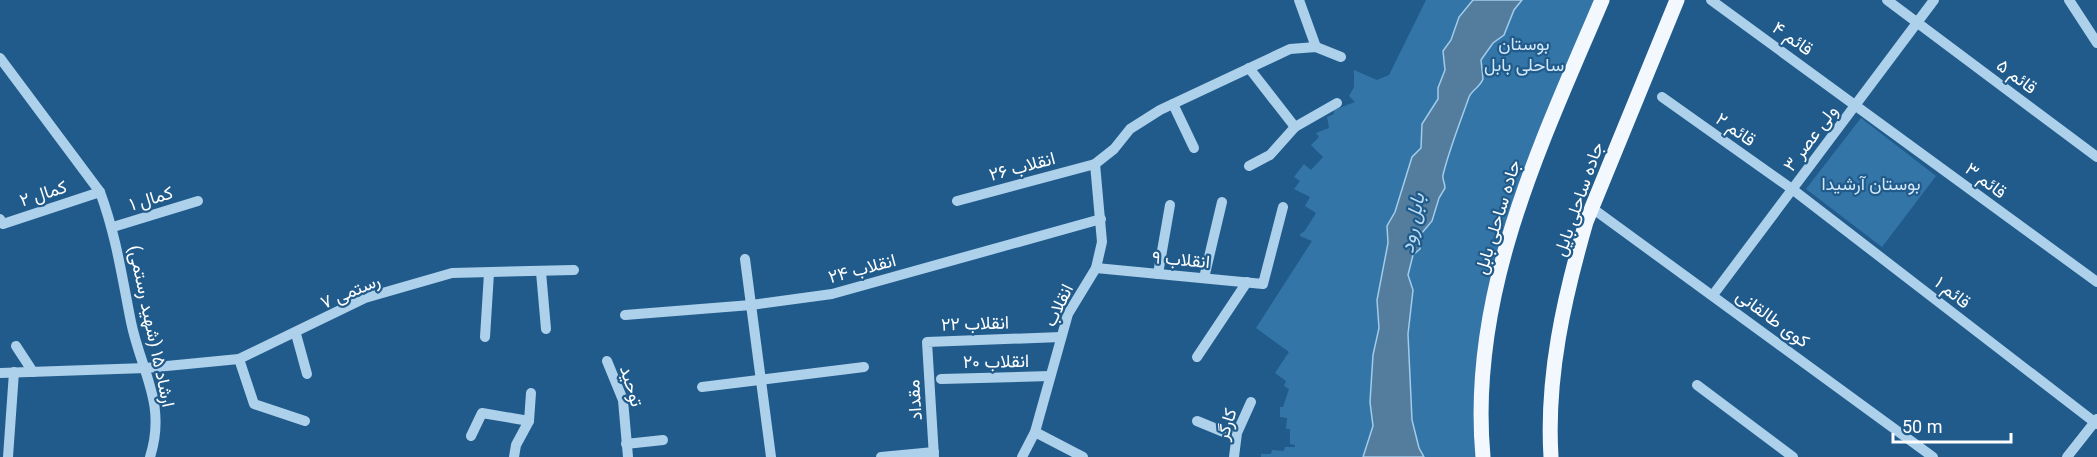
<svg xmlns="http://www.w3.org/2000/svg" width="2097" height="457" font-family="Roboto,Vazirmatn,sans-serif">
  <style>
    .green { fill: #3475a8 }
    .water { fill: #537c9d; stroke: #a1ccec; stroke-width: 1.5 }
    .lines { fill: none; stroke-linecap: round; stroke-linejoin: round }
    .minor { stroke: #add0eb; stroke-width: 10 }
    .major { stroke: #f2f8fe; stroke-width: 15 }
    .labels { text-anchor: middle; dominant-baseline: central; stroke-width: 4.5; stroke-linejoin: round; paint-order: stroke }
    .street-label { font-size: 18px; fill: #fff; stroke: #205b8b }
    .park-label { font-size: 18px; fill: #d2e8f8; stroke: #205b8b }
    .water-label { font-size: 20px; font-style: italic; fill: #b9daf2; stroke: #205b8b }
  </style>
  <rect width="100%" height="100%" fill="#205b8b"/>
  <g class="green">
    <polygon points="1426,0 1602,0 1500,270 1483,457 1261,457 1261,454 1271,454 1272,450 1284,451 1285,447 1295,447 1295,445 1290,444 1290,429 1286,429 1287,418 1280,417 1280,407 1283,407 1289,389 1284,386 1286,381 1275,373 1289,352 1256,328 1312,241 1300,236 1301,233 1304,232 1316,213 1305,206 1310,197 1294,189 1300,181 1294,177 1304,164 1311,170 1323,157 1311,145 1319,137 1316,133 1329,128 1327,117 1334,114 1334,110 1355,102 1349,96 1354,87 1354,70 1377,80 1389,75"/>
    <polygon points="1861,118 1936,176 1882,247 1806,189"/>
  </g>
  <path class="water" d="M1473,0H1522L1514,10L1504,35L1493,43L1481,60L1483,79C1480,87 1472,90 1469,97C1460,123 1449,150 1443,175C1442,179 1445,183 1445,188L1439,198L1432,221L1421,234L1420,249L1413,255L1408,275L1413,290L1408,334L1412,420L1419,448L1424,457H1363L1373,426L1370,402L1373,355L1379,328L1377,300L1388,243L1387,226L1395,212L1412,157L1421,148L1422,124L1438,99V88L1445,70L1443,51L1451,40L1459,17Z"/>
  <g class="lines">
    <g class="minor">
      <polyline points="1299,0 1316,47"/>
      <polyline points="1711,0 2097,282"/>
      <polyline points="1887,0 2097,157"/>
      <polyline points="2069,0 2097,43"/>
      <path d="M0,58L100,192C116,235 122,277 131,322C141,371 167,404 150,457"/>
      <polyline points="1249,68 1295,127"/>
      <polyline points="1662,97 1792,189 2097,424"/>
      <polyline points="1173,104 1194,148"/>
      <polyline points="1249,166 1270,155 1295,127 1337,103"/>
      <polyline points="957,201 1095,164 1114,149 1130,129 1160,110 1290,49 1316,47 1341,57"/>
      <polyline points="1592,208 1933,457"/>
      <polyline points="0,219 3,224 100,192"/>
      <polyline points="113,227 198,201"/>
      <polyline points="745,259 771,457"/>
      <polyline points="1096,268 1263,284 1283,207"/>
      <polyline points="541,272 546,329"/>
      <polyline points="1158,274 1170,205"/>
      <polyline points="1204,278 1222,202"/>
      <polyline points="1713,295 1934,0"/>
      <polyline points="625,315 751,305 832,294 1101,219"/>
      <polyline points="296,334 307,374"/>
      <polyline points="485,337 489,273"/>
      <polyline points="16,346 33,372"/>
      <polyline points="1197,357 1247,282"/>
      <polyline points="239,359 254,404 305,421"/>
      <polyline points="607,361 623,400 628,457"/>
      <polyline points="0,373 146,368 239,359 365,298 452,273 574,270"/>
      <polyline points="941,379 1050,376"/>
      <polyline points="1697,385 1793,457"/>
      <polyline points="702,387 864,367"/>
      <polyline points="1197,421 1236,437"/>
      <polyline points="1035,432 1083,457"/>
      <polyline points="471,436 482,413 529,421"/>
      <polyline points="626,444 663,440"/>
      <polyline points="8,457 14,372"/>
      <polyline points="514,457 516,445 529,421 531,393"/>
      <polyline points="881,457 934,452"/>
      <polyline points="934,457 927,342 1061,337"/>
      <polyline points="1022,457 1035,432 1068,314 1096,268 1102,242 1095,164"/>
      <polyline points="1234,457 1237,433 1251,402"/>
      <polyline points="2067,457 2097,419"/>
    </g>
    <g class="major">
      <path d="M1483,457C1468,294 1540,146 1602,0"/>
      <path d="M1551,457C1546,377 1564,298 1586,222L1677,0"/>
    </g>
  </g>
  <g class="labels">
    <g class="street-label">
      <text transform="translate(1793 38) rotate(35)">قائم ۴</text>
      <text transform="translate(2017 76) rotate(37)">قائم ۵</text>
      <text transform="translate(1736 129) rotate(35)">قائم ۲</text>
      <text transform="translate(1810 138) rotate(-53)">ولی عصر ۳</text>
      <text transform="translate(1022 166) rotate(-15)">انقلاب ۲۶</text>
      <text transform="translate(1986 180) rotate(37)">قائم ۳</text>
      <text transform="translate(43 193) rotate(-18)">کمال ۲</text>
      <text transform="translate(151 198) rotate(-17)">کمال ۱</text>
      <text transform="translate(1578 199) rotate(-71)">جاده ساحلی بایل</text>
      <text transform="translate(1497 217) rotate(-73)">جاده ساحلی بابل</text>
      <text transform="translate(1181 259) rotate(5)">انقلاب ۹</text>
      <text transform="translate(862 268) rotate(-15)">انقلاب ۲۴</text>
      <text transform="translate(350 291) rotate(-23)">رستمی ۷</text>
      <text transform="translate(1953 292) rotate(38)">قائم ۱</text>
      <text transform="translate(1058 305) rotate(-64)">انقلاب</text>
      <text transform="translate(1773 318) rotate(36)">کوی طالقانی</text>
      <text transform="translate(975 323) rotate(-2)">انقلاب ۲۲</text>
      <text transform="translate(152 326) rotate(78)">ارشاد ۱۵ (شهید رستمی)</text>
      <text transform="translate(996 361) rotate(-1)">انقلاب ۲۰</text>
      <text transform="translate(632 386) rotate(73)">توحید</text>
      <text transform="translate(914 400) rotate(-94)">مقداد</text>
      <text transform="translate(1226 424) rotate(-73)">کارگر</text>
    </g>
    <g class="park-label">
      <text x="1524" y="43">بوستان<tspan x="1524" dy="21">ساحلی بابل</tspan></text>
      <text x="1871" y="183">بوستان آرشیدا</text>
    </g>
    <g class="water-label">
      <text transform="translate(1412 223) rotate(-79)">بابل رود</text>
    </g>
  </g>
  <path d="M1893 433v9h118v-9" fill="none" stroke="#ffffff" stroke-width="3"/>
  <text x="1902" y="433" font-size="18" fill="#ffffff" stroke="#205b8b" stroke-width="4.5" paint-order="stroke">50 m</text>
</svg>
